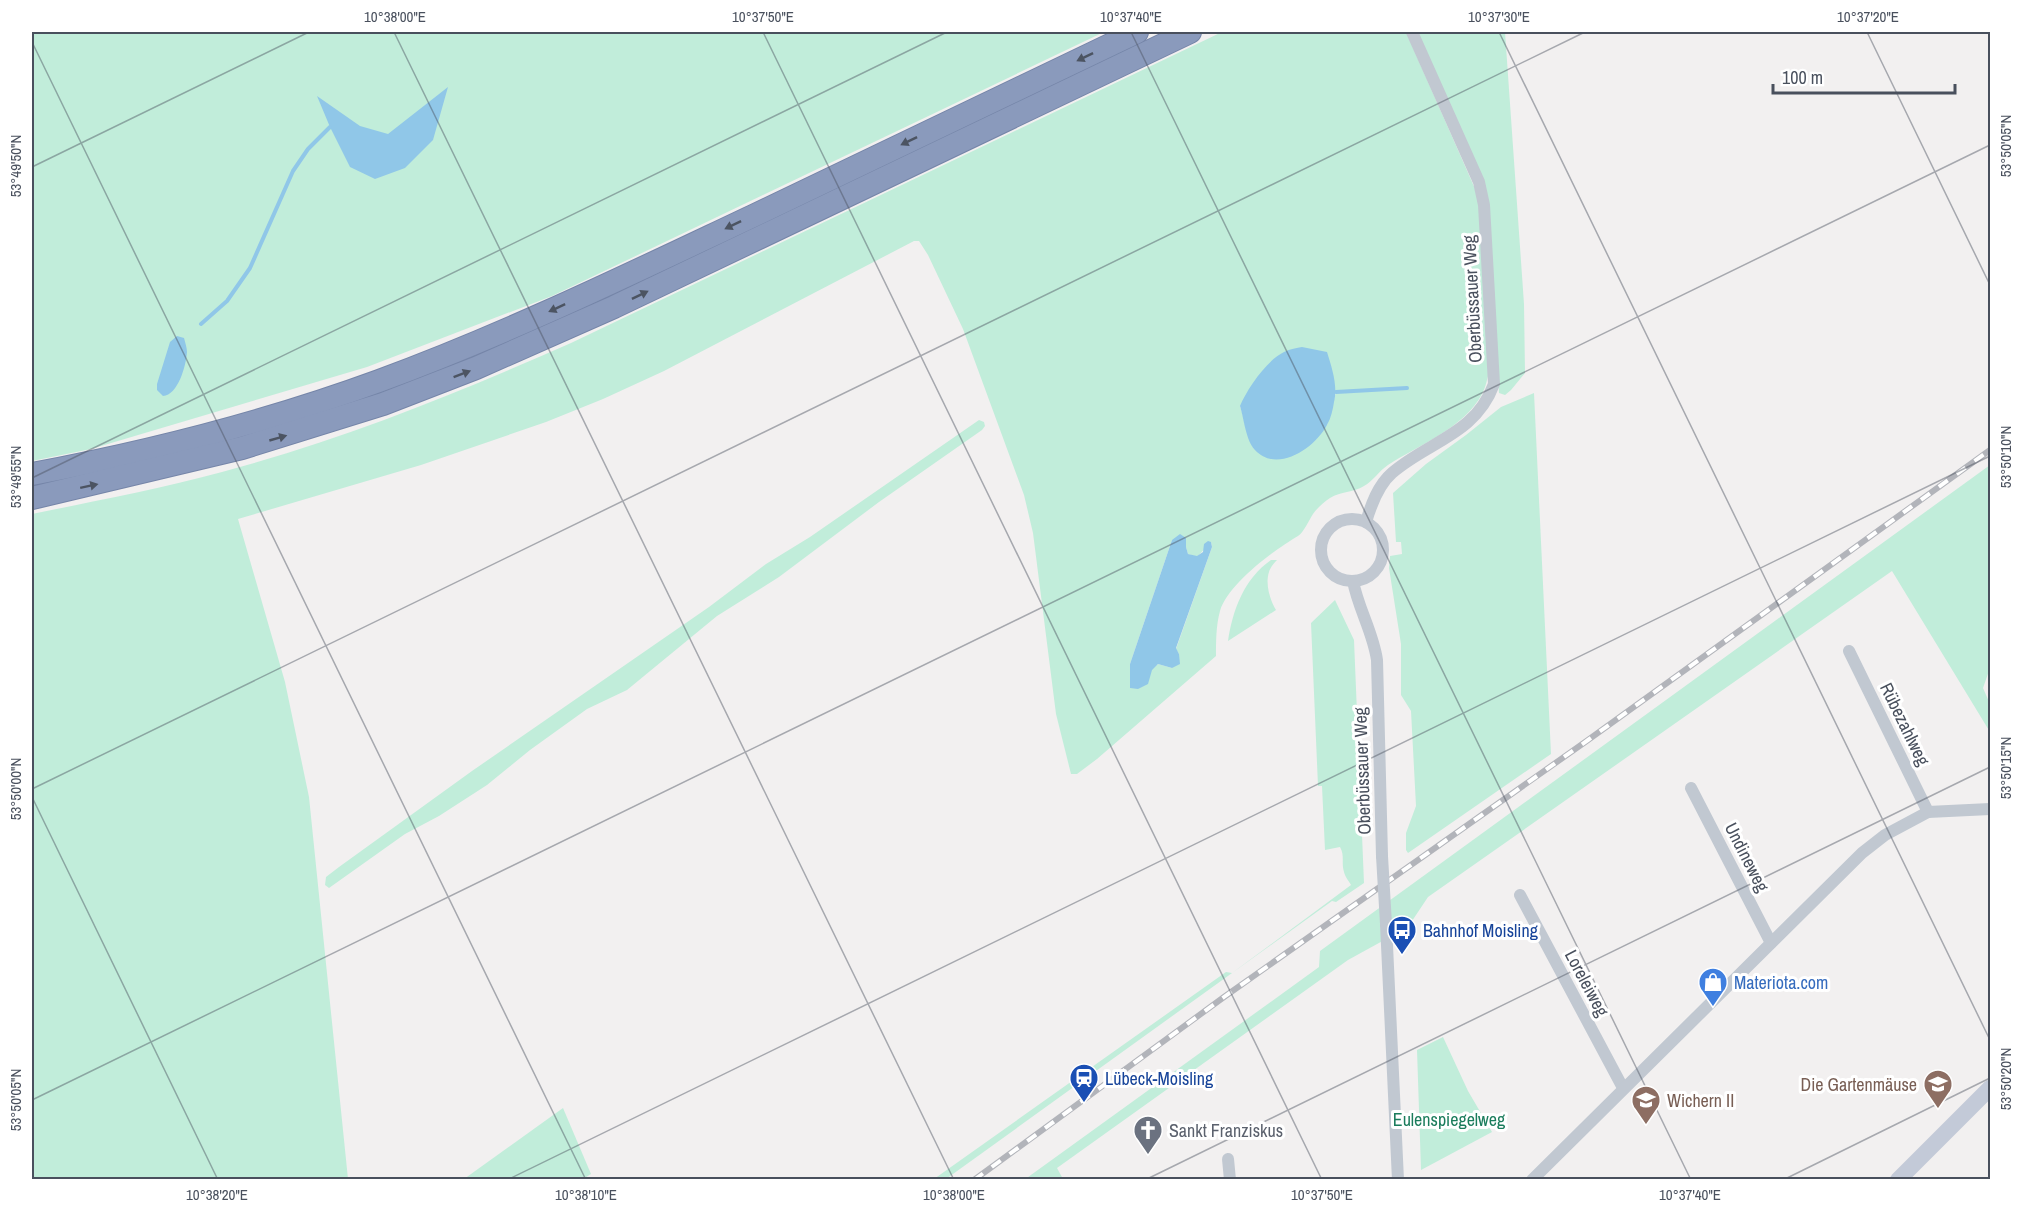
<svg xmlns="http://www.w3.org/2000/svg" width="2022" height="1211" font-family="'Archivo Narrow',sans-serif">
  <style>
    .green { fill: #c1edda; fill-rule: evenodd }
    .water { fill: #90c7e8 }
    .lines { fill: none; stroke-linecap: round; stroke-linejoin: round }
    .stream { stroke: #90c7e8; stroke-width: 4 }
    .motorway-casing { stroke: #7585a8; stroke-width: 24 }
    .minor { stroke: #c1c8d1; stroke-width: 12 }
    .secondary { stroke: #c3cad8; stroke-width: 16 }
    .motorway { stroke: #8a9abc; stroke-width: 22 }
    .rail-casing { stroke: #b2b4ba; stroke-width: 6 }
    .rail { stroke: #fff; stroke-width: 4; stroke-dasharray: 11; stroke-linecap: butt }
    .minor-bridge { stroke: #c1c8d1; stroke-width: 12 }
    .oneway { fill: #4c5462 }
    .ticks { fill: none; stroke: #49505d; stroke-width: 1.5; stroke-opacity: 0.45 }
    .labels { text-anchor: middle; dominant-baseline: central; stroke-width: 6; stroke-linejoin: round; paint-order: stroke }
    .street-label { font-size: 18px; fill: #49505d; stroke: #fff }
    .transit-label { font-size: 18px; fill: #164399; stroke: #fff; text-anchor: start }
    .shop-label { font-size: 18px; fill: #366cbe; stroke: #fff; text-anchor: start }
    .education-label { font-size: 18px; fill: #785e54; stroke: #fff; text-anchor: end }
    .park-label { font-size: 18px; fill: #1b7c5c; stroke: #fff }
    .worship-label { font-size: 18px; fill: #5b616d; stroke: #fff; text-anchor: start }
    .neatline { fill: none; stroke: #49505d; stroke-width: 2 }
    .ticks-label { font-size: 15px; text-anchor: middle; fill: #49505d }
  </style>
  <rect width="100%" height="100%" fill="#f2f0f0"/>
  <g class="green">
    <polygon points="32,32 1104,32 552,296 367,367 91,449 32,461"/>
    <path d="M1222,32H1406L1476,191L1479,208L1489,372C1487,379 1486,387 1482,394C1464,428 1419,445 1388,465C1379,471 1373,481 1364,486C1353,493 1341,491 1330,498C1324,502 1317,508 1313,514C1309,520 1304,532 1298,536C1274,550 1228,584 1220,611C1216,625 1216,642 1216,656L1097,759L1077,774H1071L1056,714L1033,533L1024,495L963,329L928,255L919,241H914L664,371L603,399L546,422L421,465L238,519L285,682L309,797L348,1179H32V514C95,501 159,489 222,472C342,440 458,393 571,343ZM1336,392L1327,425L1254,449C1246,436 1245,420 1240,406ZM1172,540L1186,547L1188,554L1197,557L1211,542L1212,547L1176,649L1179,654L1172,668L1158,664L1130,688V664Z"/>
    <polygon points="1416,32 1505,32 1524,304 1525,373 1511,390 1505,395 1499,393 1487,199"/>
    <polygon points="1534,393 1551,754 1408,853 1406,850 1406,833 1416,806 1411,711 1401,695 1401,644 1389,568 1390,556 1402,554 1401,542 1396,542 1393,493 1426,464 1466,435 1501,407"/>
    <polygon points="979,420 984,422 985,426 982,430 879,502 779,577 717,616 627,690 587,709 530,750 487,785 439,816 405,834 329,888 325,885 326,877 339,867 472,771 709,607 766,564 810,537"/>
    <polygon points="1990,465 1990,668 1983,688 1990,704 1990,732 1892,571 1428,897 1408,927 1348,960 1057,1168 1063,1179 1024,1180 1319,967 1320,951"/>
    <path d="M1271,560H1277C1274,563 1270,568 1269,572C1265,584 1270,600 1276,610L1228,641C1233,609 1244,579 1271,560Z"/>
    <path d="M1335,600L1354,640L1364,883L1336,902L1332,901L946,1179H934L1226,972L1232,973L1351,885C1349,881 1345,877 1344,872C1341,862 1345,856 1340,847L1325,850L1322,786H1318L1311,623Z"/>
    <polygon points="1443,1037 1468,1091 1492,1132 1421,1170 1417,1050"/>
    <polygon points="563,1108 591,1174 583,1179 464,1179"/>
  </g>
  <g class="water">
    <polygon points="448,87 433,140 405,168 375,179 350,167 330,127 317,96 360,126 388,134"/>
    <path d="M177,336L184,338C185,342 187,348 187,352C186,366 178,395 163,396L157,390V384L170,342Z"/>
    <path d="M1302,347L1327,352C1332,368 1338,386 1334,402C1333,409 1331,418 1327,425C1315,448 1277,474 1255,450C1246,441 1244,419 1240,406C1247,389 1267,360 1284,352C1290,349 1297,348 1302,347Z"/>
    <polygon points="1180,534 1186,538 1186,547 1188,554 1197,556 1203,552 1204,544 1208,541 1211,542 1212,547 1176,648 1179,654 1180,664 1172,668 1158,664 1152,670 1148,684 1138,689 1130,688 1130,664 1172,540"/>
  </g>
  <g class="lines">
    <g class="stream">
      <polyline points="201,324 227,301 250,268 293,171 308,149 330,127"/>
      <polyline points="1336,392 1407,388"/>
    </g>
    <g class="motorway-casing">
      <g id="motorway">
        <path d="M32,474C149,452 267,422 379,381C507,334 630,274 753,216C881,154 1009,93 1137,32"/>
        <polyline points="32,498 242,448 383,404 476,368 614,307 1190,32"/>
      </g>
    </g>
    <g class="minor">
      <circle cx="1352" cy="550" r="31"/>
      <path d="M1366,522C1371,505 1378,485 1392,473C1429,441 1475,435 1494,384L1484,205L1479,182L1412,32"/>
      <path d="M1353,581C1358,608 1373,632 1377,660L1382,856"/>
      <polyline points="1849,651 1928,812"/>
      <polyline points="1691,788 1771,943"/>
      <polyline points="1520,895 1623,1088"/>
      <polyline points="1386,924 1398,1180"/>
      <polyline points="1228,1159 1230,1180"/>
      <polyline points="1532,1180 1862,853 1885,835 1928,812 1990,809"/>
    </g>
    <polyline class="secondary" points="1898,1180 1990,1088"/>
    <use href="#motorway" class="motorway"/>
    <g class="rail-casing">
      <polyline id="rail" points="974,1180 1224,997 1588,740 1990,450"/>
    </g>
    <use href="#rail" class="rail"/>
    <polyline class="minor-bridge" points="1382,856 1386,924"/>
  </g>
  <defs><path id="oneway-solid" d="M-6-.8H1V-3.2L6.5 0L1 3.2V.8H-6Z" transform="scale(1.5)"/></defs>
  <g class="oneway">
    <use href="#oneway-solid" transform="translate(1085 57) rotate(154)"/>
    <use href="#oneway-solid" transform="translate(909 141) rotate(154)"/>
    <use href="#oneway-solid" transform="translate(733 225) rotate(154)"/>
    <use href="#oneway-solid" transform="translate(640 295) rotate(-26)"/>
    <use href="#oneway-solid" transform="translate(557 308) rotate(155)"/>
    <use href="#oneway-solid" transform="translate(462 374) rotate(-21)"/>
    <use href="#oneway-solid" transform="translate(278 438) rotate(-16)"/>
    <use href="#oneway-solid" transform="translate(89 486) rotate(-12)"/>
  </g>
  <path class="ticks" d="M394,32L954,1180M763,32L1322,1180M1131,32L1691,1180M1499,32L1990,1040M1867,32L1990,285M32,42L586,1180M32,167L309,32M32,478L947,32M32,789L1585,32M32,797L218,1180M32,1100L1990,145M507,1180L1990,456M1145,1180L1990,767M1783,1180L1990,1078"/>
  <defs>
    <g id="bus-pin" transform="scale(1.5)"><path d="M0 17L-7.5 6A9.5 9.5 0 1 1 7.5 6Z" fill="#1a4fb4" stroke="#fff"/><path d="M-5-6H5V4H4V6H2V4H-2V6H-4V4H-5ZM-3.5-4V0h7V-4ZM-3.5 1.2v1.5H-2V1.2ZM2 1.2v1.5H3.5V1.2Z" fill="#fff"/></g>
    <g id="shop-pin" transform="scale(1.5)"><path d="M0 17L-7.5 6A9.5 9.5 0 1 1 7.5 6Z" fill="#3f7fe0" stroke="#fff"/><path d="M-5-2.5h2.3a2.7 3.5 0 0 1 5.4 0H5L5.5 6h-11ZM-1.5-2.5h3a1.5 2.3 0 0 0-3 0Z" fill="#fff"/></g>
    <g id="station-pin" transform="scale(1.5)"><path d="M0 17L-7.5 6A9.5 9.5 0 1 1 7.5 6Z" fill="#1a4fb4" stroke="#fff"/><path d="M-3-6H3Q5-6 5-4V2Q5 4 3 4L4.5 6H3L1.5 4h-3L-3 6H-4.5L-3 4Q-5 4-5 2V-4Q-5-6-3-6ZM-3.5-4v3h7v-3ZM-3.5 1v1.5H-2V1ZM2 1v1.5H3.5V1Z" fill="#fff"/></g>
    <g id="school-pin" transform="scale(1.5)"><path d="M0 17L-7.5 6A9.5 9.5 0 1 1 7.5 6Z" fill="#8d6e63" stroke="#fff"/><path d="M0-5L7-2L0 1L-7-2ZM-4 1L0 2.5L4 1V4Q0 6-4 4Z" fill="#fff"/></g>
    <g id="church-pin" transform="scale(1.5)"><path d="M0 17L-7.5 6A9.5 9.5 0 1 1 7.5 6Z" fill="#6b7280" stroke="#fff"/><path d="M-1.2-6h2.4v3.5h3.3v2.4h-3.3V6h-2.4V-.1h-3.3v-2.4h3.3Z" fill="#fff"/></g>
  </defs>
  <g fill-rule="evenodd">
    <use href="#bus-pin" x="1402" y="930"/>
    <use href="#shop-pin" x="1713" y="982"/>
    <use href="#station-pin" x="1084" y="1078"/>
    <use href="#school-pin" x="1938" y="1084"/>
    <use href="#school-pin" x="1646" y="1100"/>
    <use href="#church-pin" x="1148" y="1130"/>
  </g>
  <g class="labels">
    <g class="street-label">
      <text transform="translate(1472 299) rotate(-93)">Oberbüssauer Weg</text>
      <text transform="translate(1905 724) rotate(64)">Rübezahlweg</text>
      <text transform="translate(1362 771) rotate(-92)">Oberbüssauer Weg</text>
      <text transform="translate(1747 857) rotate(63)">Undineweg</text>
      <text transform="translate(1587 983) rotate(62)">Loreleiweg</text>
    </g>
    <g class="transit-label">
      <text x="1423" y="930">Bahnhof Moisling</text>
      <text x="1105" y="1078">Lübeck-Moisling</text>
    </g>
    <g class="shop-label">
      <text x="1734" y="982">Materiota.com</text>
    </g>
    <g class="education-label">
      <text x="1917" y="1084">Die Gartenmäuse</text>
      <text x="1667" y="1100" text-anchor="start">Wichern II</text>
    </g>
    <g class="park-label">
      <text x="1449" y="1119">Eulenspiegelweg</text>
    </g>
    <g class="worship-label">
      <text x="1169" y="1130">Sankt Franziskus</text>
    </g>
  </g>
  <rect width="2022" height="1211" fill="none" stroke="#ffffff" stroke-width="66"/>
  <path d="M1773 84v9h182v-9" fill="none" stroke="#49505d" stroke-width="3"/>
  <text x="1782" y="84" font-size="18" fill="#49505d" stroke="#ffffff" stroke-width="4.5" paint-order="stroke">100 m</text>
  <rect x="33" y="33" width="1956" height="1145" class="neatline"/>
  <g class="ticks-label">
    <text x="395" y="22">10°38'00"E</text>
    <text x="763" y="22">10°37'50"E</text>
    <text x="1131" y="22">10°37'40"E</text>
    <text x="1499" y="22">10°37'30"E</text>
    <text x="1868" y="22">10°37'20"E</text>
    <text transform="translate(2006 146) rotate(-90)" y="5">53°50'05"N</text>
    <text transform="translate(16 166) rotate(-90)" y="5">53°49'50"N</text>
    <text transform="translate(2006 457) rotate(-90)" y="5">53°50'10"N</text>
    <text transform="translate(16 477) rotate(-90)" y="5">53°49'55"N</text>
    <text transform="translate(2006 768) rotate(-90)" y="5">53°50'15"N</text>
    <text transform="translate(16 789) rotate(-90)" y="5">53°50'00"N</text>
    <text transform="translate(2006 1079) rotate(-90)" y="5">53°50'20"N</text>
    <text transform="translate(16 1100) rotate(-90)" y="5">53°50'05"N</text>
    <text x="217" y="1200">10°38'20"E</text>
    <text x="586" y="1200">10°38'10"E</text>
    <text x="954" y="1200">10°38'00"E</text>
    <text x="1322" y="1200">10°37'50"E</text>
    <text x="1690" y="1200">10°37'40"E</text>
  </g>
</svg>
